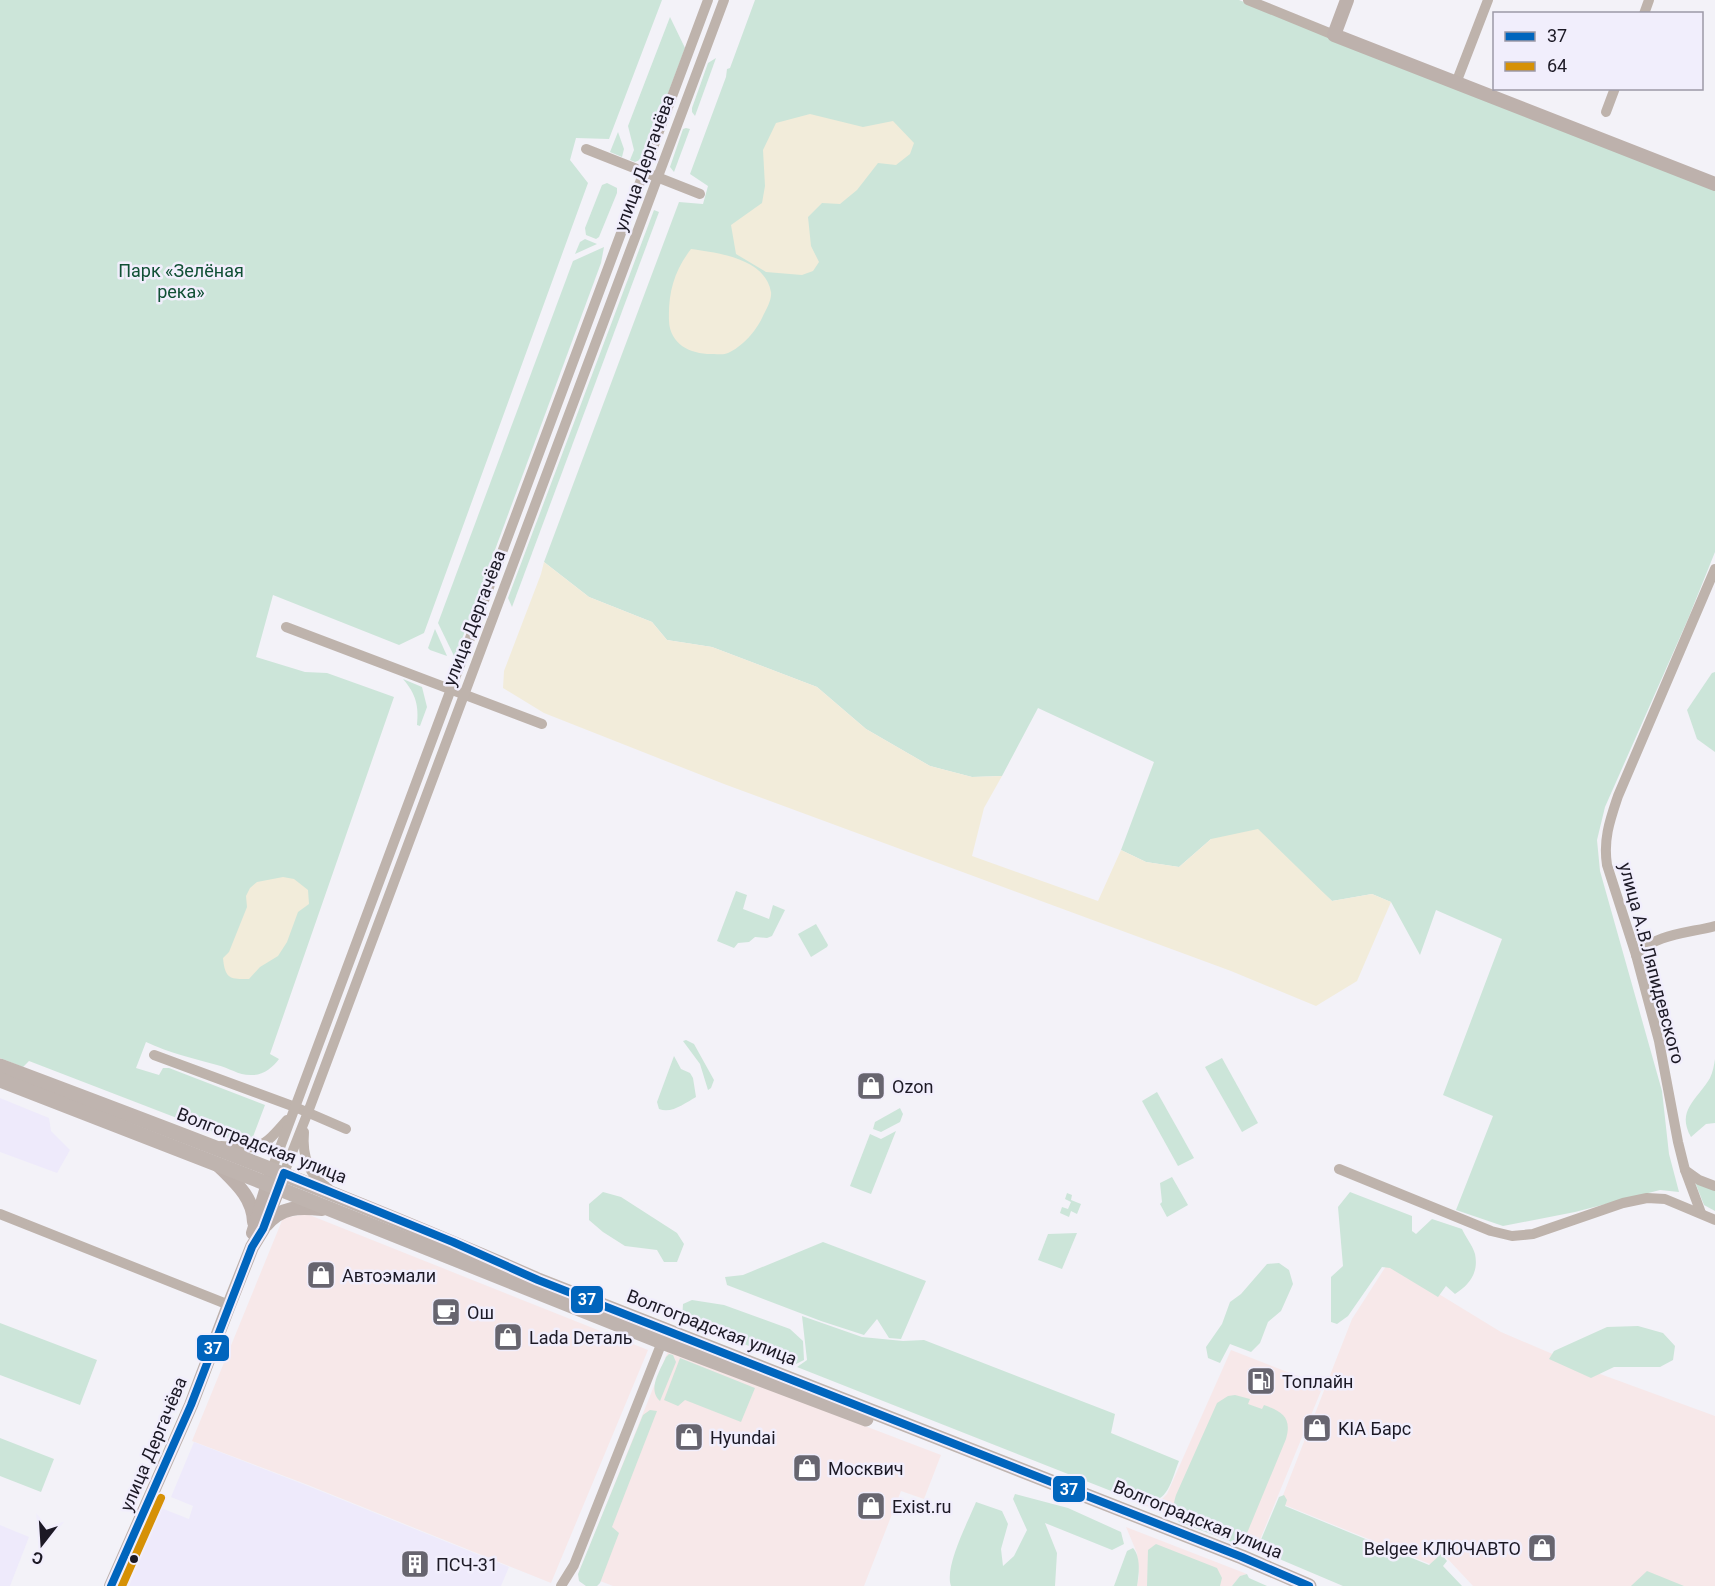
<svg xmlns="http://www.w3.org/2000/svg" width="1715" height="1586" font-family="Roboto,sans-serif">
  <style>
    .commercial { fill: #f7e8e9 }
    .built { fill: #eeeafb }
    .green { fill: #cce5d9 }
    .sand { fill: #f2ecda }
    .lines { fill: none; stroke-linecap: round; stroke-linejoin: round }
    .street { stroke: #beb3ac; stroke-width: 10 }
    .secondary { stroke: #bdb1ac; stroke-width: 14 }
    .primary { stroke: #bfb4af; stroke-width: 15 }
    .bus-1-casing { stroke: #f1eefc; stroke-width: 12 }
    .bus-2-casing { stroke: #f1eefc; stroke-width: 12 }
    .bus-1 { stroke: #0065bd; stroke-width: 8 }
    .bus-2 { stroke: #d69106; stroke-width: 8 }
    .bus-dot { fill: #1c1925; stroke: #f1eefc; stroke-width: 2 }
    .labels { text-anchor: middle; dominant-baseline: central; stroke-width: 5; stroke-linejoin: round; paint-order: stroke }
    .street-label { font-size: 18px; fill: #1c1925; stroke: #f1eefc }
    .park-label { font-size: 18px; fill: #115035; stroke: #f1eefc }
    .poi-label { font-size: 18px; fill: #1c1925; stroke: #f1eefc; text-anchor: start }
    .line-badge { stroke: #f1eefc; stroke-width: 2 }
    .badge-label { font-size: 16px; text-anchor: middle; font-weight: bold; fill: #fff }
  </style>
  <rect width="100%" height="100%" fill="#f3f2f8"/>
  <g class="commercial">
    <polygon points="307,1214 648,1350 551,1583 308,1485 192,1441 283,1218"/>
    <polygon points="1388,1263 1501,1332 1592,1371 1715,1416 1715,1586 1473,1586 1445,1556 1430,1564 1280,1503 1352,1319"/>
    <polygon points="1231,1350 1323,1386 1259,1542 1259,1547 1263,1554 1137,1502 1148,1505 1160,1501 1167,1494"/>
    <polygon points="668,1351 941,1455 924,1499 901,1491 864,1586 613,1586 579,1573"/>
    <polygon points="1126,1527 1247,1574 1240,1576 1232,1586 1137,1586 1139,1576 1137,1553"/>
  </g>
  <g class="built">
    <polygon points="0,1098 49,1118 51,1131 70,1150 57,1173 0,1152"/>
    <polygon points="194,1442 308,1486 509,1567 501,1586 129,1586 161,1508 189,1519 193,1506 171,1497"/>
    <polygon points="0,1525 29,1537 10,1586 0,1586"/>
  </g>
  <g class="green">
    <path d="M0,0H662L609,139L576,138L570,160L588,183L424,633L399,645L273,595L256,657L305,672L327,673L394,697L270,1054L279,1059C273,1067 264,1075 253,1075C239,1076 230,1068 217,1065C192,1058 169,1053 146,1042L136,1068L159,1075L163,1068H169L265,1105L251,1142L234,1140L29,1061L23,1067L0,1058Z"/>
    <polygon points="755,0 1239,0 1715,190 1715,552 1688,619 1605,807 1597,840 1600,871 1662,1091 1669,1154 1679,1192 1660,1190 1575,1212 1503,1226 1456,1210 1493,1116 1443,1095 1502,939 1436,910 1420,955 1391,902 1372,894 1332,901 1308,879 1211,839 1179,867 1146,862 1121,850 1154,762 1038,708 1002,776 972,777 930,766 866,729 817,687 712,647 667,640 652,622 589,597 544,562 679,202 703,204 708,186 690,174 726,77 727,69 730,68"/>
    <polygon points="670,17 685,48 645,155 642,159 635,162 630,160 634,150 628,126"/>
    <polygon points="716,58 695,116 692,112 692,108 708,63"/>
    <polygon points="686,128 690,129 674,172 670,167 683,129"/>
    <polygon points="618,132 624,149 622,157 610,152"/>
    <polygon points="607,183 617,188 617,193 599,237 596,239 586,235 585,228 602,185"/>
    <polygon points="654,210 659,212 512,607 508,598"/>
    <polygon points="585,239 597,244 575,254 580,242"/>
    <polygon points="604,247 601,263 455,658 438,623 573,261"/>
    <polygon points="435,629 447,656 430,650 428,648"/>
    <polygon points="1715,672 1715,752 1697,739 1687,710 1712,673"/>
    <path d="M403,679L422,687L427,707L420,726L417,725C419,706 416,694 403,679Z"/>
    <polygon points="736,891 747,895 743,909 769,919 773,905 785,910 772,936 767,938 755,937 749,942 738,943 734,948 717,941"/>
    <polygon points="816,924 828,945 827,947 811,957 798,934"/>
    <polygon points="686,1040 694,1044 714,1080 711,1088 708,1090 700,1064 683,1041"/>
    <path d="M674,1056L681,1069L690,1073L693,1078L696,1097C685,1103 672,1114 659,1109L657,1102Z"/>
    <polygon points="1222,1058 1258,1123 1242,1132 1205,1067"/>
    <path d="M1715,1059V1123L1706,1124L1691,1137C1676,1110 1697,1100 1710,1078C1713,1072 1714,1065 1715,1059Z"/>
    <polygon points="1157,1092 1194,1158 1178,1166 1142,1101"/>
    <polygon points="900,1108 903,1114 900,1122 881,1132 873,1129 875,1122"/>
    <polygon points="896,1131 871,1194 850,1186 870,1134 881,1139"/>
    <polygon points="1172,1177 1188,1205 1167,1217 1160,1204 1162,1202 1160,1183"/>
    <polygon points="1695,1182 1715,1191 1715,1211 1704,1205"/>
    <polygon points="603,1192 621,1197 677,1233 684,1244 677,1262 664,1262 657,1250 625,1246 603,1232 589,1220 589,1204"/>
    <path d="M1350,1192L1412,1216V1231L1416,1234L1432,1219L1462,1229C1465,1236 1473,1246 1475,1254C1479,1273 1469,1285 1455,1294L1446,1286L1438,1297L1390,1268L1382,1267L1348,1316L1337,1324L1331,1322V1277L1343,1266L1338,1207Z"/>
    <polygon points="1067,1193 1072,1195 1071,1200 1081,1204 1077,1214 1071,1211 1069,1217 1060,1213 1062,1207 1068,1209 1071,1202 1065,1199"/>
    <polygon points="1077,1233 1062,1269 1038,1260 1048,1234"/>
    <polygon points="823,1242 926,1281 901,1339 889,1338 877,1319 864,1335 821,1321 727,1285 725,1277 743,1275"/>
    <polygon points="1279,1263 1289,1270 1293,1284 1281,1311 1268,1322 1260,1343 1251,1352 1230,1344 1220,1363 1208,1358 1206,1347 1222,1324 1230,1302 1241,1294 1267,1264"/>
    <polygon points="692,1300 724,1305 790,1329 803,1341 804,1360 796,1364 682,1320 683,1304"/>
    <path d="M802,1316L862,1337L903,1341L924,1340L1115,1414L1111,1433L1179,1461C1169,1487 1167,1508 1134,1500L797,1367L807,1360Z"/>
    <polygon points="0,1323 97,1360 80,1405 0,1375"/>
    <polygon points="1638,1326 1663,1333 1675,1346 1673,1360 1660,1367 1614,1367 1591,1378 1549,1359 1554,1351 1607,1327"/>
    <path d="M669,1354L673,1355L676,1362L660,1401C647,1389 660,1371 666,1357Z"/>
    <polygon points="680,1358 755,1388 741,1422 685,1400 678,1406 664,1400"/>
    <path d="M1235,1395L1250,1399L1248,1404L1262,1409L1264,1405C1283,1412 1292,1418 1286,1439L1245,1538L1237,1544L1179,1522C1171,1514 1173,1505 1176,1495L1217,1403L1228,1396Z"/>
    <polygon points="650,1410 657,1411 612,1527 619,1533 600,1583 597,1586 586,1586 579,1581 578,1574 643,1415"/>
    <polygon points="0,1438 54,1459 41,1492 0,1476"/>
    <path d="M1015,1494L1068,1508L1121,1532L1124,1544L1112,1550L1045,1523L1057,1553L1055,1586H951C944,1567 968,1522 976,1502L1002,1511L1008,1524L1001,1549L1003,1566L1014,1556L1027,1530L1013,1499Z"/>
    <polygon points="1284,1495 1287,1500 1285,1506 1429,1565 1441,1554 1447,1561 1443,1566 1462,1586 1343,1586 1277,1558 1264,1551 1260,1542 1279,1497"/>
    <polygon points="1156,1544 1217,1568 1222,1578 1220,1586 1147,1586 1148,1550"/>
    <path d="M1133,1548C1141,1557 1139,1574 1137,1586H1114L1127,1551Z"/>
    <polygon points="1647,1571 1684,1586 1631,1586"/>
    <polygon points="1247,1574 1249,1578 1267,1586 1232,1586 1240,1576"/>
  </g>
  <g class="sand">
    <polygon points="810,114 863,127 893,121 914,143 910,154 896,165 878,163 857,190 840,204 822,203 808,217 811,246 819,262 813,271 802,275 766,272 736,254 731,225 762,203 765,186 763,150 776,123"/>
    <path d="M691,249C718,253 765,258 771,292C772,300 766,310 762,318C756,331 742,347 728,353C724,355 718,354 714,354C692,355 670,345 669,321C668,293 674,271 691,249Z"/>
    <polygon points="544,562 589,597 652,622 667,640 712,647 817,687 866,729 930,766 972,777 1002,776 984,808 972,856 1098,901 1121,850 1146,862 1179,867 1211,839 1258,829 1332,901 1372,894 1391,902 1357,981 1316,1006 1231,971 724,784 544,713 503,688 504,671 541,574"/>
    <path d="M283,877L294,879L308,890L309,904L298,912L287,942L278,956L260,967L249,979C231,979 225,980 223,958L229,952L247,907L246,896L250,888L257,882Z"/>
  </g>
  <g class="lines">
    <g class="street">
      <polyline points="1248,0 1334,35"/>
      <polyline points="1644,14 1649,0"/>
      <polyline points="1456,83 1488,0"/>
      <polyline points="1606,112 1615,88"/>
      <polyline points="586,149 700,194"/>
      <path d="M1715,569L1618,796C1610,820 1603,839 1607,865L1636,955L1659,1041L1678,1142L1685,1170L1699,1180L1715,1186"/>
      <polyline points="286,627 542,724"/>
      <path d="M1636,955C1654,934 1689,933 1715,926"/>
      <polyline points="154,1055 295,1107 346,1129"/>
      <path d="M304,1132C302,1154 308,1175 328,1188"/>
      <path d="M221,1146C260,1149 261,1150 287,1120"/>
      <polyline points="272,1169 708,0"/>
      <polyline points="1339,1169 1491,1231 1512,1236 1533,1234 1623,1203 1647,1198 1665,1199 1715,1220"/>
      <polyline points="1685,1170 1701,1213"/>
      <polyline points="284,1173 308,1112 724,0"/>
      <polyline points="0,1214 229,1305"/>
      <polyline points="561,1586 574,1565 662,1342"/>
    </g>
    <g class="secondary">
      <polyline points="1347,0 1334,35 1715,184"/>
      <path d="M218,1165C236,1183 253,1197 254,1222"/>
      <path d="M266,1225C282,1206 299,1207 322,1209"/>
      <polyline points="253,1233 271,1174"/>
      <polyline points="111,1586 191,1405 229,1305 252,1247 263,1229 282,1179"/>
    </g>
    <g class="primary">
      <path d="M0,1066C181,1134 361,1202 538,1280L1242,1557L1309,1586"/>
      <polyline points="0,1080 255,1179 662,1342 866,1419"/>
    </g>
    <g class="bus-1-casing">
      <polyline id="bus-1" points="111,1586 191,1405 252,1247 263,1229 284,1173 453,1242 538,1280 1242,1557 1309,1586"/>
    </g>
    <g class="bus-2-casing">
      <polyline id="bus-2" points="122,1586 161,1498"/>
    </g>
    <use href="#bus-1" class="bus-1"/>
    <use href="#bus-2" class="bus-2"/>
  </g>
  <defs>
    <g id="shop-square" transform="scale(1.5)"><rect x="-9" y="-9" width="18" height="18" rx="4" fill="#67656f" stroke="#f1eefc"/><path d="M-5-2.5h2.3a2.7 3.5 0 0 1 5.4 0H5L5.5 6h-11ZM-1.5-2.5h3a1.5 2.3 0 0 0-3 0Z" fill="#fff"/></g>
    <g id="cafe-square" transform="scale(1.5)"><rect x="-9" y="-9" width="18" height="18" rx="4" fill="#67656f" stroke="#f1eefc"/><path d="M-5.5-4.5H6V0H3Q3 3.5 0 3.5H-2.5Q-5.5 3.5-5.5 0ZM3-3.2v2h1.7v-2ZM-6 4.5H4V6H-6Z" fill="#fff"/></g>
    <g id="fuel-square" transform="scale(1.5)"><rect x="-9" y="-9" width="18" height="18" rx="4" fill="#67656f" stroke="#f1eefc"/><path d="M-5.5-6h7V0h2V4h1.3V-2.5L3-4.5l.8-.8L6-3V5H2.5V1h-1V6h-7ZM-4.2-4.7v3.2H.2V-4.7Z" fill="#fff"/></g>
    <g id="building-square" transform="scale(1.5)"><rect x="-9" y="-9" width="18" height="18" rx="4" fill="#67656f" stroke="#f1eefc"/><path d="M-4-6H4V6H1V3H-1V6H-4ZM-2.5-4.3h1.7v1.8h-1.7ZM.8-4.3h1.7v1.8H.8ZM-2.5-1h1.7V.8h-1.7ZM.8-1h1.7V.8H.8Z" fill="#fff"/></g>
  </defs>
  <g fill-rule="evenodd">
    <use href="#shop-square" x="871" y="1086"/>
    <use href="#shop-square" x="321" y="1275"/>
    <use href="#cafe-square" x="446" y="1312"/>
    <use href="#shop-square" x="508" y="1337"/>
    <use href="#fuel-square" x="1261" y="1381"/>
    <use href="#shop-square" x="1317" y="1428"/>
    <use href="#shop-square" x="689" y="1437"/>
    <use href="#shop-square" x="807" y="1468"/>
    <use href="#shop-square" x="871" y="1506"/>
    <use href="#shop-square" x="1542" y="1548"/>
    <use href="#building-square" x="415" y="1564"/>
  </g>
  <circle class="bus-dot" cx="134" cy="1559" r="5"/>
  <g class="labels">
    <g class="street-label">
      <text transform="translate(644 163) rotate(-70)">улица Дергачёва</text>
      <text transform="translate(474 618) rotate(-69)">улица Дергачёва</text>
      <text transform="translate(1652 963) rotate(75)">улица А.В.Ляпидевского</text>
      <text transform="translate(262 1145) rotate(21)">Волгоградская улица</text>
      <text transform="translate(712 1327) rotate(21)">Волгоградская улица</text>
      <text transform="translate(153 1444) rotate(-67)">улица Дергачёва</text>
      <text transform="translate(1198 1519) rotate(22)">Волгоградская улица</text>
    </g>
    <g class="park-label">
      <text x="181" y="270">Парк «Зелёная<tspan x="181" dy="21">река»</tspan></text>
    </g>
    <g class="poi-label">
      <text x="892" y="1086">Ozon</text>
      <text x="342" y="1275">Автоэмали</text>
      <text x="467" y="1312">Ош</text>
      <text x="529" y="1337">Lada Dеталь</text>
      <text x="1282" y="1381">Топлайн</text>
      <text x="1338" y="1428">KIA Барс</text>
      <text x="710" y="1437">Hyundai</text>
      <text x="828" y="1468">Москвич</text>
      <text x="892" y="1506">Exist.ru</text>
      <text x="1521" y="1548" text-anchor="end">Belgee КЛЮЧАВТО</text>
      <text x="436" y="1564">ПСЧ-31</text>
    </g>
  </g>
  <g class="line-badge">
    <rect x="570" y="1285" width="34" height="29" rx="6" fill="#0065bd"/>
    <rect x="196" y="1334" width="34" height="28" rx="6" fill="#0065bd"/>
    <rect x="1052" y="1475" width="34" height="28" rx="6" fill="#0065bd"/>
  </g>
  <g class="badge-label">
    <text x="587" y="1305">37</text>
    <text x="213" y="1354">37</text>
    <text x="1069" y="1495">37</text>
  </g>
  <rect x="1493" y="12" width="210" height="78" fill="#f1eefc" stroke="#9c99a6" stroke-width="1.5"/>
  <rect x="1505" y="32" width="30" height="9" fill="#0065bd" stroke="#9c99a6" stroke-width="1.5"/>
  <text x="1547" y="42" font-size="18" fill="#1c1925">37</text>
  <rect x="1505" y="62" width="30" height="9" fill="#d69106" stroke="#9c99a6" stroke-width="1.5"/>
  <text x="1547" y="72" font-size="18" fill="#1c1925">64</text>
  <g transform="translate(42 1544) rotate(197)" stroke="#f1eefc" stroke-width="4.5" paint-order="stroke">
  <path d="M0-4.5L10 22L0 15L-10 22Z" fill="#1c1925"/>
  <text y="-9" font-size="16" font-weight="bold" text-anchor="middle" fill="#1c1925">С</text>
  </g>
</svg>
